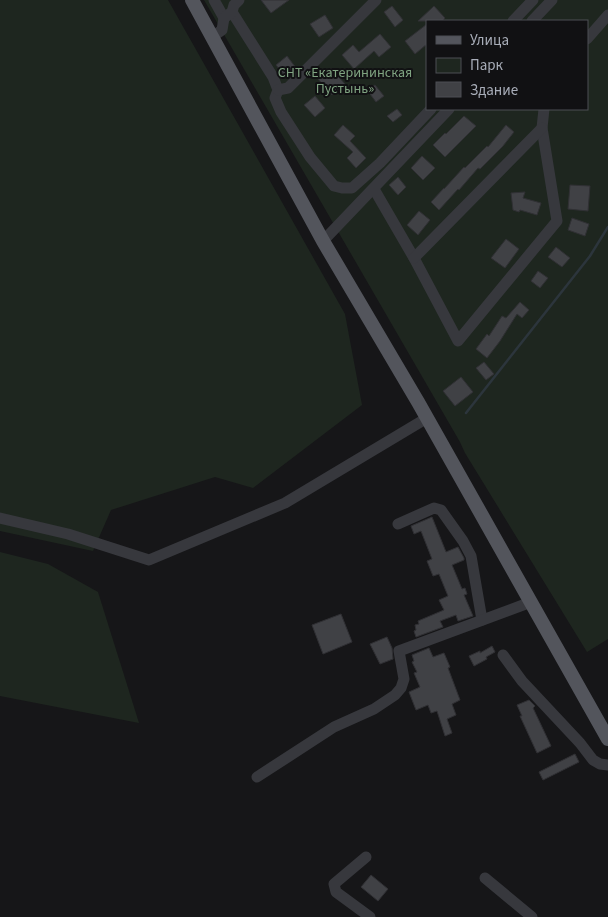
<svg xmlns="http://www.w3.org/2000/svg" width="608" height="917" font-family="'Source Sans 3',sans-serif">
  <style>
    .green { fill: #1e261f; fill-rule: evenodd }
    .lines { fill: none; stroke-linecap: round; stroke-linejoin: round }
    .stream { stroke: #2c353c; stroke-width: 2.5 }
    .building { fill: #404145; stroke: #303034 }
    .minor { stroke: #37383d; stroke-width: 11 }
    .major { stroke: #53555c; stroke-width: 14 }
    .labels { text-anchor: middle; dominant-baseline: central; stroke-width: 4; stroke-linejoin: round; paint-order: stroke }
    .park-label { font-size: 14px; fill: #7fa381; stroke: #111113 }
  </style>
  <rect width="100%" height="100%" fill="#161618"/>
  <g class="green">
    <polygon points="0,0 168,0 345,314 362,405 253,488 215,477 111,510 93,551 0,531"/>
    <path d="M204,0H608V639L587,652L465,453L460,442ZM427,21H587V109H427Z"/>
    <polygon points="0,552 48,564 98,592 139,723 0,696"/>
  </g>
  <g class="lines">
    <polyline class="stream" points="466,413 590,256 608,227"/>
  </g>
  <g class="building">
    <polygon points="261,0 289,0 271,13"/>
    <polygon points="392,6 403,20 395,27 384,12"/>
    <polygon points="434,6 445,18 442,21 418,21"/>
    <polygon points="325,15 333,28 319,37 310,24"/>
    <polygon points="427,24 427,44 415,54 405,41"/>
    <polygon points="380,34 391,47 379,57 374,51 354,69 342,55 353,45 359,52"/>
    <polygon points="287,56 296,68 285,76 276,65"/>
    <polygon points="331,68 345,84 332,95 318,79"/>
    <polygon points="375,85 384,96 376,102 367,90"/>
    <polygon points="315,96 325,108 315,117 304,105"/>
    <polygon points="397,109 402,115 393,122 387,116"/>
    <polygon points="464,116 476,126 445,157 433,145 445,133 446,134"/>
    <polygon points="343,125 355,136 350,141 366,158 356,168 347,158 353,152 334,135"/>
    <polygon points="506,125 514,132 503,146 480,169 478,168 459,190 458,189 439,210 431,202 444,188 444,189 464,167 465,168 487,146 488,147"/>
    <polygon points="422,156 435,168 423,180 411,168"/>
    <polygon points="398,177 406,187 398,195 389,185"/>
    <polygon points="570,185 590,186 588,211 568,209"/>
    <polygon points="525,192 523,198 541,203 537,215 520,210 519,212 513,210 511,193"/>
    <polygon points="419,211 430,220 418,235 407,225"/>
    <polygon points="572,218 589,224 585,236 568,230"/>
    <polygon points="506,239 519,249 505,268 491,258"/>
    <polygon points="556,247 570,258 562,267 548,257"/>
    <polygon points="538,271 548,278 540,288 531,281"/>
    <polygon points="520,302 529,310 522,318 517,314 500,341 487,358 476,349 487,334 489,336 502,316 506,318"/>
    <polygon points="484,362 494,374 486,380 476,368"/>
    <polygon points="461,377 473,392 455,406 443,391"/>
    <polygon points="432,517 446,552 458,547 464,558 464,560 452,565 462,589 465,588 467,594 464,595 473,616 458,621 456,615 440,621 443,627 416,637 414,631 416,630 415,625 419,624 418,621 444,610 439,600 448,596 439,574 433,576 427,561 432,559 421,531 414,534 411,526"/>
    <polygon points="341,614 352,642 323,654 312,625"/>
    <polygon points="387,637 392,648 393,659 380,664 370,644"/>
    <polygon points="492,646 495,652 486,657 487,659 474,666 469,656 480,651 480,653"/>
    <polygon points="429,648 433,657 444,653 450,667 448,668 460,700 452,704 456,715 447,719 452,733 445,736 437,711 431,713 428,705 416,710 409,692 420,687 414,673 417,672 412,662 414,661 412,655"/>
    <polygon points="529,700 535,706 533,708 551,746 537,753 520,716 522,716 517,705"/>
    <polygon points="575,754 579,762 543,780 539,772"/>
    <polygon points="371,875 388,889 378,901 361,887"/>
  </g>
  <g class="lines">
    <g class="minor">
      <polyline points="214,0 224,18"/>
      <polyline points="232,12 273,77 278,90 275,98 281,112 310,157 334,186 342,188 352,188 380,163 431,109"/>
      <polyline points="513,21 533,0"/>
      <polyline points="532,21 552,0"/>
      <polyline points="212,37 222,30 224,18 232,12 234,5 239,0"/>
      <polyline points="587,39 608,15"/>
      <polyline points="278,90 288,88 376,0"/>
      <polyline points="374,189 414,258 458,341 557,221 542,128 544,109"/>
      <polyline points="323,241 449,109"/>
      <polyline points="414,258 542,128"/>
      <polyline points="0,518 68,534 149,560 285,503 427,418"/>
      <polyline points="398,524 434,508 441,510 463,541 471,556 482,620"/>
      <polyline points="503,655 522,681 580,743 593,760 600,764 608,765"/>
      <polyline points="257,777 334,727 374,709 395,695 401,688 404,679 399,651 531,602"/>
      <polyline points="366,857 334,884 336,892 370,917"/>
      <polyline points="485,878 532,917"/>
    </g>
    <polyline class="major" points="192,0 323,241 418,402 608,739"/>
  </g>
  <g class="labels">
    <g class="park-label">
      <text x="345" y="73">СНТ «Екатерининская<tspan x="345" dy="16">Пустынь»</tspan></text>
    </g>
  </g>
  <rect x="426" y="20" width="162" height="90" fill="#111113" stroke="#4d4f55"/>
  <rect x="436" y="36" width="25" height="8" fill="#53555c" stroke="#4d4f55"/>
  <text x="470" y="45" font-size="15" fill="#a8adb8">Улица</text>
  <rect x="436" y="58" width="25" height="15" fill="#1e261f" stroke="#4d4f55"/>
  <text x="470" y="70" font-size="15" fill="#a8adb8">Парк</text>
  <rect x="436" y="82" width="25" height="15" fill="#404145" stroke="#4d4f55"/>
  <text x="470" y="95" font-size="15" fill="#a8adb8">Здание</text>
</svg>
